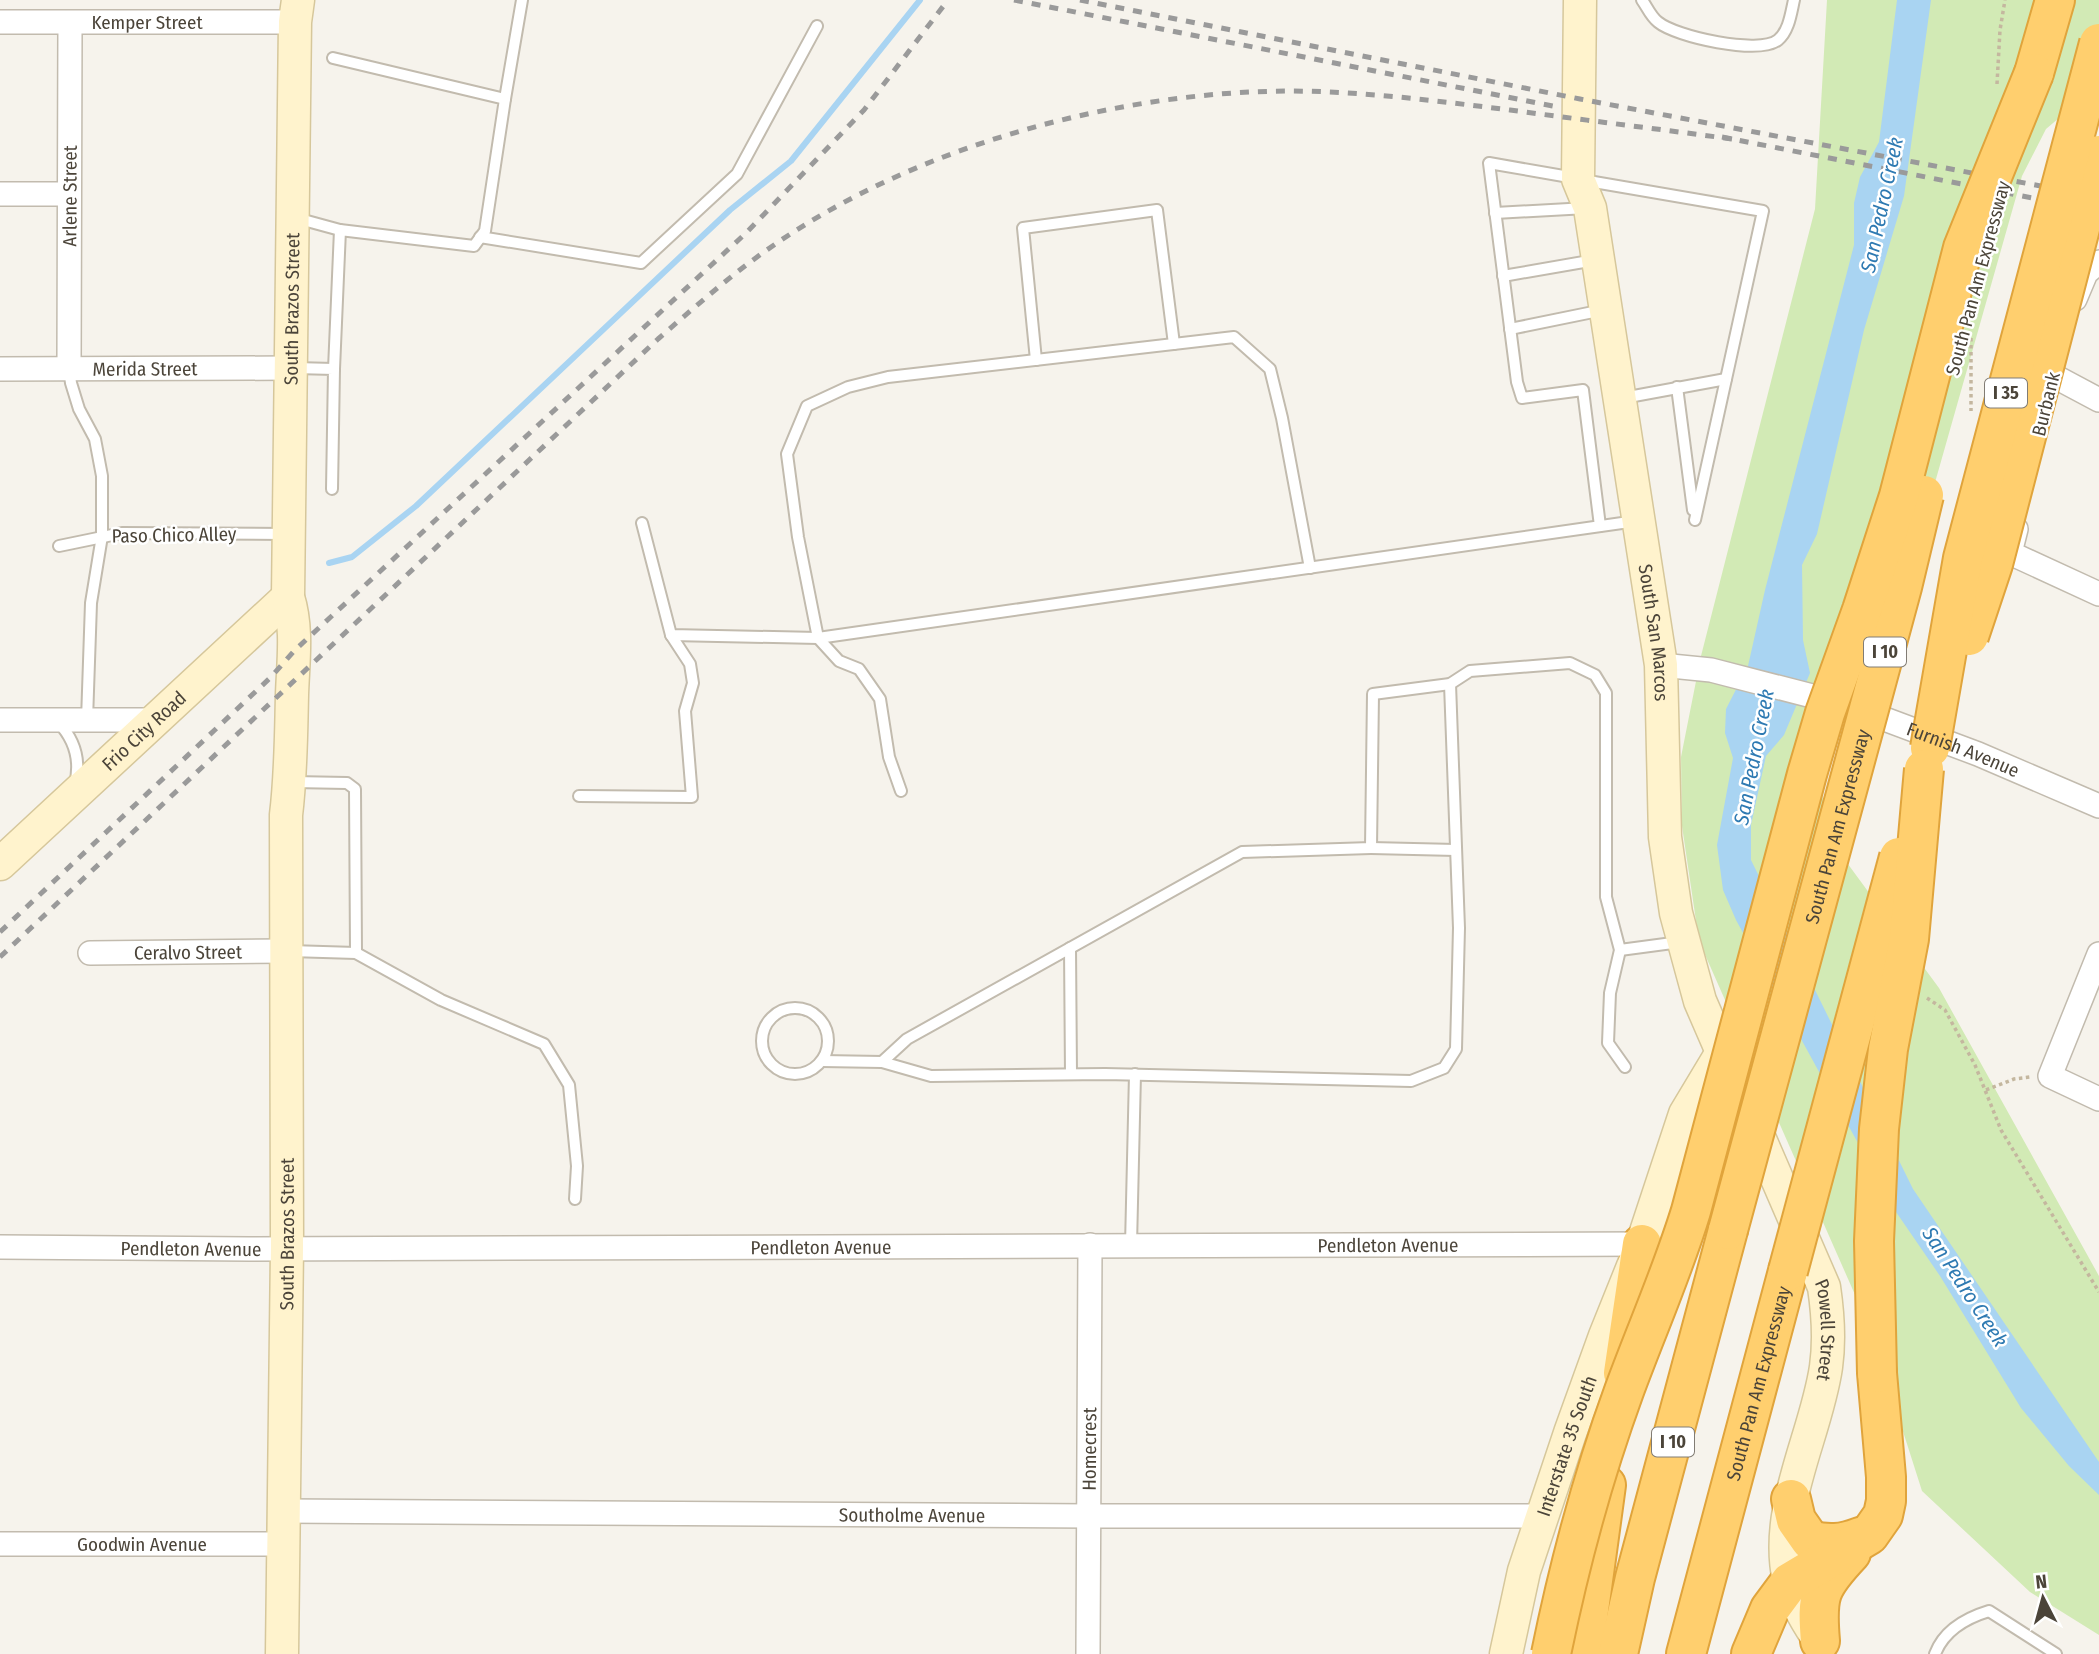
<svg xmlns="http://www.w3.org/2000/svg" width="2099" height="1654" font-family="'Fira Sans Condensed',sans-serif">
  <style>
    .green { fill: #d2eab5 }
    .water { fill: #a9d4f2 }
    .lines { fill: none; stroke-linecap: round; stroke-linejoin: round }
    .stream { stroke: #a9d4f2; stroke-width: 6 }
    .lane-casing { stroke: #c2bbae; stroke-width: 14 }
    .street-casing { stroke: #c2bbae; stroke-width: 26 }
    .secondary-casing { stroke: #d6c79b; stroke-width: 35 }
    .highway-casing { stroke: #e0a43c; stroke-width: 42 }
    .path { stroke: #c4b79f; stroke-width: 3.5; stroke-dasharray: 3.5 3.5; stroke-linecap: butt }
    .lane { stroke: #fff; stroke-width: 10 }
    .street { stroke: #fff; stroke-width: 23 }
    .secondary { stroke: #fff3cd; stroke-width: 32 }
    .highway { stroke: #ffcf6e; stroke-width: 38 }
    .rail { stroke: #9a9a9a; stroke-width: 5; stroke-dasharray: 9 9; stroke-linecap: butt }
    .highway-bridge-casing { stroke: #e0a43c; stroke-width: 42; stroke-linecap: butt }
    .highway-bridge { stroke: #ffcf6e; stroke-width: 38 }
    .labels { text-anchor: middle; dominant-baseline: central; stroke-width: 5; stroke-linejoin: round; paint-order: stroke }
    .shield { fill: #fff; stroke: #817c74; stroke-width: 2 }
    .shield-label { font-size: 18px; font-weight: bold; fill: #4b4439 }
    .street-label { font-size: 19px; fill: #4b4439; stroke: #fff }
    .water-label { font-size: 21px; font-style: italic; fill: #2e7ab2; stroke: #fff }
  </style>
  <rect width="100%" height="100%" fill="#f6f3ec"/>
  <polygon class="green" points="1827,0 2099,0 2099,84 2046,129 2022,176 1936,479 1859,653 1821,789 1831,841 1939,988 2099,1276 2099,1635 2030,1592 1922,1491 1871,1331 1699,941 1682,826 1681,757 1701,656 1815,209"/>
  <polygon class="water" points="1897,0 1931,0 1904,196 1864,330 1817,534 1802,565 1803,640 1810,673 1784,735 1766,756 1751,825 1751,860 1913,1189 2099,1462 2099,1495 2069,1466 2021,1408 1940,1276 1894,1209 1736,920 1723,890 1717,845 1733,758 1725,733 1726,709 1748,666 1765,590 1854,245 1854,203 1860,177 1879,142"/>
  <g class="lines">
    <polyline class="stream" points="329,563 352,557 416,506 730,210 791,161 920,0"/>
    <g class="lane-casing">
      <g id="lane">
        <path d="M1642,0C1647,7 1651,17 1658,22C1676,37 1759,55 1778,40C1789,31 1791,13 1794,0"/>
        <polyline points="333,58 505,99 485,231 474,246 340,230 334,369"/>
        <polyline points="505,99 522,0"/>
        <polyline points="1575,178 1489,163 1517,382 1522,398 1583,390 1600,526"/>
        <polyline points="1594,182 1763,211 1695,520"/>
        <polyline points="1495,213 1587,208"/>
        <polyline points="296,218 340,230"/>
        <polyline points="480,237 641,263 737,174 817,26"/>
        <polyline points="1503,276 1595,260"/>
        <polyline points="1510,329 1603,310"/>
        <polyline points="1036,360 1023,228 1157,210 1174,344"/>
        <polyline points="295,368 334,369 332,489"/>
        <polyline points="69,369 71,383 79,409 95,439 102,476 102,536 91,603 87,720"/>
        <polyline points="1677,387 1693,510"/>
        <polyline points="1623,398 1726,379"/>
        <polyline points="642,523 671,635 818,638 1636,521"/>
        <polyline points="59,546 122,533 287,534"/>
        <path d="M58,722C75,740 81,760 75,784"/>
        <polyline points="293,782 347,783 355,789 356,953"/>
        <polyline points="901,791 889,757 880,699 859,669 839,661 818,638 798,537 787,454 807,406 848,387 888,377 1234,337 1270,369 1282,418 1310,568"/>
        <polyline points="579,796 692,797 685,711 693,683 690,664 671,635"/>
        <polyline points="1371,848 1456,850"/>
        <polyline points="1070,948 1071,1074"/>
        <polyline points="1620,950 1680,942"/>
        <polyline points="290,951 356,953 441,1000 544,1044 569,1085 577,1166 575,1199"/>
        <circle cx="795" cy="1041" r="33"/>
        <polyline points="822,1061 882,1062 907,1039 1242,852 1371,848 1373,694 1450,684 1470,671 1570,663 1595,675 1606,693 1606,897 1620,950 1610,993 1608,1043 1625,1067"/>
        <polyline points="882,1062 931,1076 1105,1074 1411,1081 1444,1068 1456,1049 1459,928 1450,684"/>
        <polyline points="1131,1245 1135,1074"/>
        <path d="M1935,1654C1944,1630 1966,1618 1989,1611L2056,1654"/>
      </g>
    </g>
    <g class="street-casing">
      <g id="street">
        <path id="s1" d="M0,22H295"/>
        <polyline points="0,194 69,194"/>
        <polyline points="2075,299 2086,273 2099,262"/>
        <path id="s2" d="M0,369L292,368"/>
        <path id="s3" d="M69,369L70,23"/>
        <polyline points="2052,375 2099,400"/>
        <polyline points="2016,529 2010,553 2099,594"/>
        <path id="s4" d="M1661,665L1711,670L1847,705L1978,754L2099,806"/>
        <polyline points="0,720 154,720"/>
        <path id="s5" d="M90,953L288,951"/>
        <polyline points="2099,954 2050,1076 2099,1099"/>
        <path id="s6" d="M0,1247L249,1249L1642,1244"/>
        <path id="s7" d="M284,1511L1089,1516H1541"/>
        <path id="s8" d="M0,1544H283"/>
        <path id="s9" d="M1088,1654L1090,1245"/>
      </g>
    </g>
    <g class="secondary-casing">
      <g id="secondary">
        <path id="s10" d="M1580,0L1578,179L1590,208L1661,665L1665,837L1676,913L1700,1001L1824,1287C1828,1314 1830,1339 1826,1367C1816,1436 1773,1508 1789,1581C1794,1600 1809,1626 1821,1642"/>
        <path id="s11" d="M0,864L288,597"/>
        <path id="s12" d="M282,1654L287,1248L286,815C291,775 291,735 292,695C293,662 298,629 288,597L295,22L298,0"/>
        <path id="s13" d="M1506,1654L1524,1571L1570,1433L1605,1336L1642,1244L1685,1114L1721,1054"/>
      </g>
    </g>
    <g class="highway-casing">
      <g id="highway">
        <polyline points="2034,73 2055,0"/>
        <polyline points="1623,1373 1642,1244"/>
        <path d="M1791,1499L1796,1520L1810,1540C1828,1545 1842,1544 1860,1537"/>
        <path d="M1820,1641C1816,1595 1819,1587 1851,1553"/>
        <polyline points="1583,1654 1606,1485"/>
        <polyline points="1618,1654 1635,1578 1728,1230"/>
        <path id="s14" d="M1686,1654L1788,1271"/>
        <polyline points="1751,1654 1770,1609 1790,1582 1869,1535 1883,1515 1886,1501 1886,1477 1877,1373"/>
      </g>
    </g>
    <g class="path">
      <polyline points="1997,84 2000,30 2005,0"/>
      <polyline points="1971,338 1971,411"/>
      <polyline points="1927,998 1945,1010 1975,1065 2001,1130 2099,1292"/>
      <polyline points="1986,1090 2014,1079 2030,1077"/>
    </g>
    <use href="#lane" class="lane"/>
    <use href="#street" class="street"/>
    <use href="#secondary" class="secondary"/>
    <use href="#highway" class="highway"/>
    <g class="rail">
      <polyline points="1014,0 1553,106"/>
      <polyline points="1080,0 1580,99 2099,197"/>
      <polyline points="1722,137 2099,211"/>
      <polyline points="0,932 270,678 295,650 746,233 864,110 948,0"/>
      <path d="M0,957L658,339C696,306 733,273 774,245C917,146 1115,92 1288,91C1362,91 1437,101 1510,110C1584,120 1658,129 1732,139"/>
    </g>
    <g class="highway-bridge-casing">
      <g id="highway-bridge">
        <polyline points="1969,636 1993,564 2099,155"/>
        <polyline points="1930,748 1963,558 2099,43"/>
        <path id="s15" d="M1728,1230L1902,587L1924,495"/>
        <polyline points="1788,1271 1899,857"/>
        <polyline points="1877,1373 1874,1241 1879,1129 1888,1049 1909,939 1924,769"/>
        <path d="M1551,1654C1569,1566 1593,1476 1624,1391C1646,1331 1672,1273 1691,1211L1807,774L1825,713L1862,610L1899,496L1963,248L2034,73"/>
      </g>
    </g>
    <use href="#highway-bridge" class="highway-bridge"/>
  </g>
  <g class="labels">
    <g class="shield">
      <rect x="1985" y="378.5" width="42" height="29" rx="5"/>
      <rect x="1864" y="637.5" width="42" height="29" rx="5"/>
      <rect x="1652" y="1427.5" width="42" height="29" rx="5"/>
    </g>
    <g class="shield-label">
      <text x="2006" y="393">I 35</text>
      <text x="1885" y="652">I 10</text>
      <text x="1673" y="1442">I 10</text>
    </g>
    <g class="street-label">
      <text stroke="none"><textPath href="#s1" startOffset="147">Kemper Street</textPath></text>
      <text stroke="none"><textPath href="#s3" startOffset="173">Arlene Street</textPath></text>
      <text transform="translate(1978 278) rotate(-75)">South Pan Am Expressway</text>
      <text stroke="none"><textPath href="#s12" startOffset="1346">South Brazos Street</textPath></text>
      <text stroke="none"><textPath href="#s2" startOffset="145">Merida Street</textPath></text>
      <text transform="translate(2046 404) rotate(-76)">Burbank</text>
      <text transform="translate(174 535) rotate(-1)">Paso Chico Alley</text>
      <text stroke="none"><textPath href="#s10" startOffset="640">South San Marcos</textPath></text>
      <text stroke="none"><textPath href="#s11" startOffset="196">Frio City Road</textPath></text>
      <text stroke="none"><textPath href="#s4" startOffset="315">Furnish Avenue</textPath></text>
      <text stroke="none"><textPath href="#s15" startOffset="418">South Pan Am Expressway</textPath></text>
      <text stroke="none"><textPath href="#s5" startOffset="98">Ceralvo Street</textPath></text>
      <text stroke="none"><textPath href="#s12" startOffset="420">South Brazos Street</textPath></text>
      <text stroke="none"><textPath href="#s6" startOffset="1388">Pendleton Avenue</textPath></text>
      <text stroke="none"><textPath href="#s6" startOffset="821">Pendleton Avenue</textPath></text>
      <text stroke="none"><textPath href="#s6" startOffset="191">Pendleton Avenue</textPath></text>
      <text stroke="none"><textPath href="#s10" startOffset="1368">Powell Street</textPath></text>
      <text stroke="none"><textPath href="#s14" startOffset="280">South Pan Am Expressway</textPath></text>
      <text stroke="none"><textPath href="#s13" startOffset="217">Interstate 35 South</textPath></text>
      <text stroke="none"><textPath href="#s9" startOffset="205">Homecrest</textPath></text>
      <text stroke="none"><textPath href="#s7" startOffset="628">Southolme Avenue</textPath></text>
      <text stroke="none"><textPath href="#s8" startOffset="142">Goodwin Avenue</textPath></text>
    </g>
    <g class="water-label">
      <text transform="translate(1882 205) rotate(-78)">San Pedro Creek</text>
      <text transform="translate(1754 757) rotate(-79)">San Pedro Creek</text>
      <text transform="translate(1965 1287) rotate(57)">San Pedro Creek</text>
    </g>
  </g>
  <g transform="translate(2043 1598) rotate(354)" stroke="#ffffff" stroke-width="5" paint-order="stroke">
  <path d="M0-5L12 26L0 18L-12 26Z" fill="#4b4439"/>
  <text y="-10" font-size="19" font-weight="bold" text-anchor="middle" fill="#4b4439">N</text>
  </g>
</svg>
